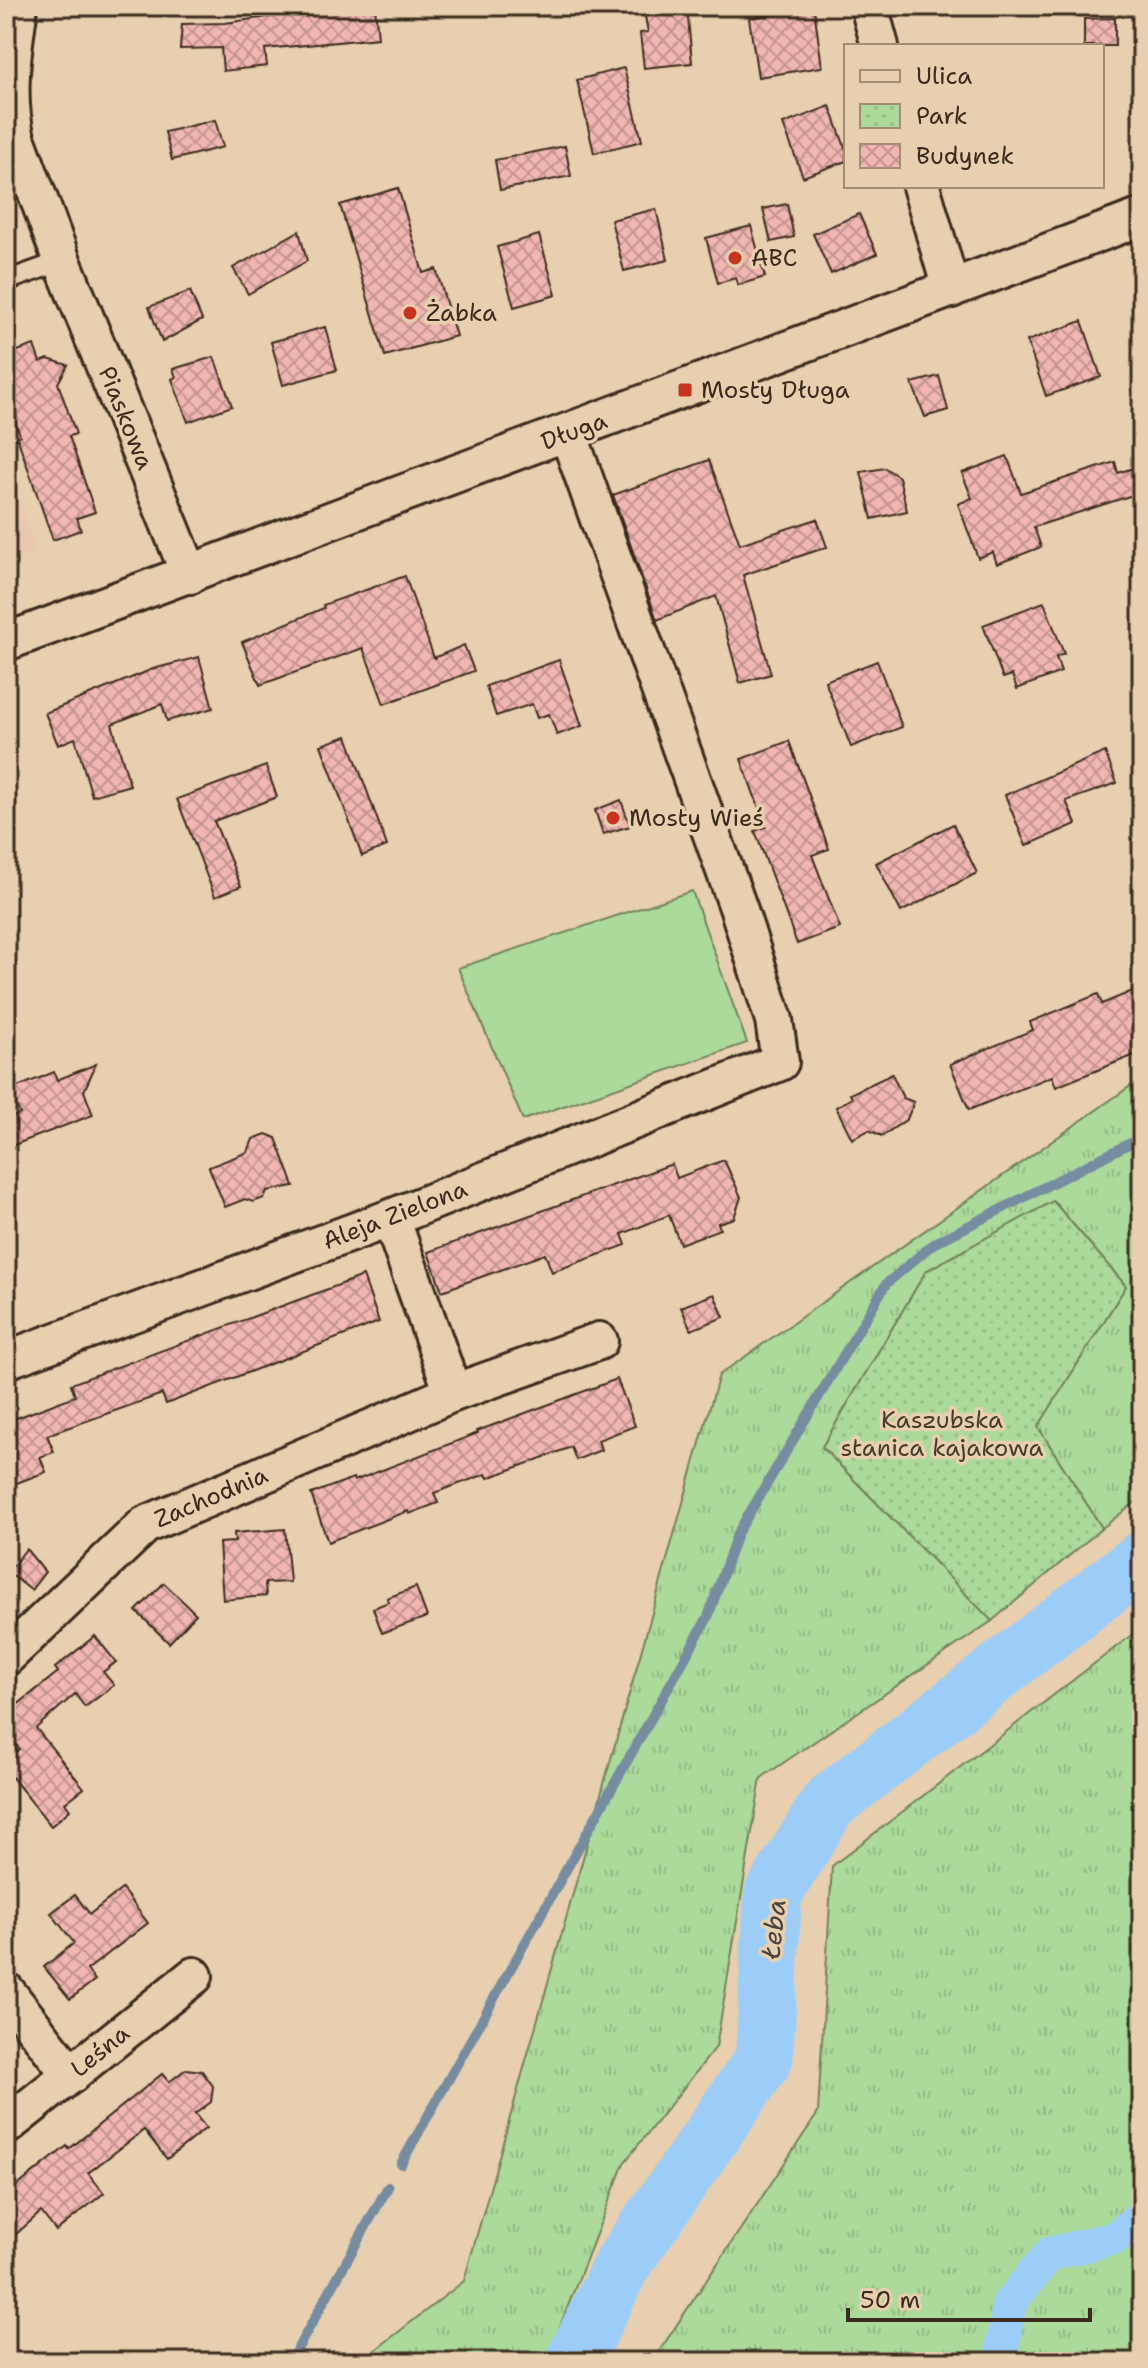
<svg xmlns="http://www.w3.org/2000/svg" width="1148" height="2368" font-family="'Shantell Sans',sans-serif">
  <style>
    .built { fill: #eac8b0 }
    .grass { fill: url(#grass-tufts); stroke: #73825c; stroke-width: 2 }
    .park { fill: url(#park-dots); stroke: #73825c; stroke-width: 2 }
    .pitch { fill: #abda9a; stroke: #73825c; stroke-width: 2 }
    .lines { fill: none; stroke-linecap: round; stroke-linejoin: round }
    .stream { stroke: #758ca1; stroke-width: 10 }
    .canal { stroke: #9ccdf9; stroke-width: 34 }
    .river { stroke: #9ccdf9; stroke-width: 58 }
    .building { fill: url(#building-cross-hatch); stroke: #3b2a1e; stroke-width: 2 }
    .service-casing { stroke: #3b2a1e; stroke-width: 24 }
    .minor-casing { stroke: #3b2a1e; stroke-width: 42 }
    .service { stroke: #e7cfaf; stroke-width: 18 }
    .minor { stroke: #e7cfaf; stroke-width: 36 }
    .poi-dot { fill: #c8321e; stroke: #e7cfaf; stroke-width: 3 }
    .labels { text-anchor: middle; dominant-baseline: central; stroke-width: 7; stroke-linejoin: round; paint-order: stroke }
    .poi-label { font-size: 24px; fill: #3b2a1e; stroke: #e7cfaf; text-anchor: start }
    .street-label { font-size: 24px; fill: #3b2a1e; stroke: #e7cfaf }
    .park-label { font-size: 24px; fill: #463c2a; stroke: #e7cfaf }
    .water-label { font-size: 26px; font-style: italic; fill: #4a423f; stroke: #e7cfaf }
  </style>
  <defs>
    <pattern id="grass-tufts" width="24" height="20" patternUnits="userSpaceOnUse" patternTransform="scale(2)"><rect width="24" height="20" fill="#abda9a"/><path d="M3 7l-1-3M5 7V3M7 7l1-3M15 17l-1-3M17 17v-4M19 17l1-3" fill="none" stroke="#94bb84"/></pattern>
    <pattern id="park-dots" width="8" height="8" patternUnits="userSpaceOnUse" patternTransform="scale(2)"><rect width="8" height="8" fill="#abda9a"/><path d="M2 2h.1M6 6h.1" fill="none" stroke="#94bb84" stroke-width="1.8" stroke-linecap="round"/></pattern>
    <pattern id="building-cross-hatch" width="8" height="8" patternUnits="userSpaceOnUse" patternTransform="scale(2)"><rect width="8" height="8" fill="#f1b6b2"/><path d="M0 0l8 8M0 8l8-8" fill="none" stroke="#c49490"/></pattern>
  </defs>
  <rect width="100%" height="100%" fill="#e7cfaf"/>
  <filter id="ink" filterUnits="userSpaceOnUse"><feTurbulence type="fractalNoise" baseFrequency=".0125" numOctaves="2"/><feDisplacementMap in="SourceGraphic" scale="16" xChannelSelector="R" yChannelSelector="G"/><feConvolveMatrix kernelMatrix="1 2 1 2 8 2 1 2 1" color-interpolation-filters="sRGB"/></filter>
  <g filter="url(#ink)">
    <polygon class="built" points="6,466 37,551 6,562"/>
    <g class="grass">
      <polygon points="1142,1078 1142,1497 1102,1528 1038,1427 1126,1286 1054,1202 926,1271 822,1447 992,1621 761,1778 716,2047 624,2163 546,2362 360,2362 464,2281 719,1375"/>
      <polygon points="1142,1627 1142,2362 652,2362 818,2113 832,1866"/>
    </g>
    <polygon class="park" points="1053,1201 1126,1286 1038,1427 1102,1528 992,1621 822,1447 926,1271"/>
    <polygon class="pitch" points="692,891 747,1043 523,1120 458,968"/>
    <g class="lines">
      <g class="stream">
        <polyline points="401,2164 708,1617 737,1534 886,1284 933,1244 1142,1137"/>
        <polyline points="290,2362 388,2187"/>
      </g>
      <polyline class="canal" points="1000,2362 1009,2303 1050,2254 1115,2238 1142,2215"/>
      <polyline class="river" points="574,2362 621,2266 764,2059 773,1894 829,1803 1142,1560"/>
    </g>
    <g class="building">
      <polygon points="301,6 375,6 378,38 265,49 267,66 223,71 221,48 180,49 182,24 225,23 302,12"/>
      <polygon points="643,6 687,6 692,63 644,68 640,33 648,32"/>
      <polygon points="814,8 822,67 758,77 749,18"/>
      <polygon points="1115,18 1115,46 1084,46 1084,19"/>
      <polygon points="624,68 642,141 594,153 577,80"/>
      <polygon points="830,106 846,150 846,161 803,177 783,124"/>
      <polygon points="215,120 223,147 172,160 165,132"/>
      <polygon points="565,146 571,176 500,190 495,160"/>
      <polygon points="398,188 423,273 436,269 456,336 385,356 340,205"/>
      <polygon points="787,204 794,237 771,242 763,209"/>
      <polygon points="656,209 668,260 624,271 611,220"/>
      <polygon points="859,214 877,254 831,274 813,234"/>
      <polygon points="751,226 765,277 738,285 736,278 718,283 706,238"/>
      <polygon points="299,231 307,261 248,294 233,268"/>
      <polygon points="539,235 556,295 514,307 497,247"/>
      <polygon points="190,291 202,320 162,342 149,307"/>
      <polygon points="1082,321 1101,377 1046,396 1027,341"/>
      <polygon points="325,327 337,370 283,385 271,342"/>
      <polygon points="34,345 40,362 48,359 68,365 58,383 76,434 69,436 95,512 77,518 81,530 53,540 17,437 20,435 6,396 6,355"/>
      <polygon points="214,357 232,406 188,422 172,379 176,377 173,369"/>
      <polygon points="939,376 948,410 925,417 912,383"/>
      <polygon points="1007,456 1021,493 1115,462 1118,473 1142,465 1142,492 1034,527 1041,547 997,564 993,552 978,558 958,504 972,498 962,473"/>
      <polygon points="709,460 740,544 817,519 827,547 743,575 771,674 740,683 716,596 657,620 613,495"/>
      <polygon points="885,468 899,477 907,511 872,519 861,472"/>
      <polygon points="405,576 434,658 464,645 474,671 384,704 363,648 260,685 242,642 324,608 323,605"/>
      <polygon points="1044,602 1064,654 1056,657 1061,672 1017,689 1012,675 1003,678 983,625"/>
      <polygon points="199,657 213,708 167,721 162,704 112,724 130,785 92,796 75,738 58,745 45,713 153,669"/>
      <polygon points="559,660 582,726 557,735 549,714 537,718 532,704 496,716 486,686"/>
      <polygon points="877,661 902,727 851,747 825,681"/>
      <polygon points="347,736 387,846 362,856 321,745"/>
      <polygon points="789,741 829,849 812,855 840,928 797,944 755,831 766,827 741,759"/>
      <polygon points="1105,752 1117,783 1066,801 1076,824 1026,846 1005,795"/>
      <polygon points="266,766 277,797 214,821 241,886 215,897 177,799"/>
      <polygon points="621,800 630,826 603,834 595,810"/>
      <polygon points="953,824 977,873 901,912 876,863"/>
      <polygon points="1142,987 1142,1052 1056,1087 1052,1076 969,1110 950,1064 1033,1030 1030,1022 1098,994 1102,1004"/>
      <polygon points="96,1064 84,1091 93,1115 6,1148 6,1119 20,1114 10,1090 54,1072 57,1080"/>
      <polygon points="892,1074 903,1098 914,1102 907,1119 882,1136 869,1130 852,1139 836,1107 852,1098 850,1094"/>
      <polygon points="266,1134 276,1138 294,1186 267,1191 264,1198 253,1202 245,1199 225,1207 209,1167 248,1152 253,1139"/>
      <polygon points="724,1160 741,1197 734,1218 718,1223 720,1229 680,1244 669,1215 622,1234 626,1245 552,1272 545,1254 442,1291 428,1252 672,1164 677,1178"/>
      <polygon points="363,1276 379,1322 166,1404 162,1394 47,1435 54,1452 40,1457 46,1472 6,1487 6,1422 75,1396 71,1384"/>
      <polygon points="714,1294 724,1317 691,1330 681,1307"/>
      <polygon points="617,1379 635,1426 598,1440 601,1450 576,1460 571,1447 488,1478 486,1474 434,1493 438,1503 409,1514 408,1511 328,1542 311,1494 353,1478 354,1481 478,1433 477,1431"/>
      <polygon points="285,1529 290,1582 265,1583 266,1596 223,1600 219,1543 235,1542 234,1533"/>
      <polygon points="26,1549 45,1572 31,1590 8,1572"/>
      <polygon points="164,1583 196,1614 169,1643 136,1611"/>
      <polygon points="416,1587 427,1617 382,1633 373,1608 389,1602 387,1598"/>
      <polygon points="95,1636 116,1662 103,1672 114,1685 85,1707 75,1694 36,1728 84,1788 65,1803 70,1810 51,1826 6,1770 6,1760 19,1749 6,1732 6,1714 58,1672 55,1668"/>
      <polygon points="122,1889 148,1923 87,1970 95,1980 70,1999 44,1967 74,1943 51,1913 75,1895 90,1914"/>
      <polygon points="186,2069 202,2071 213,2086 211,2102 195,2114 206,2128 167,2159 144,2130 88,2173 104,2193 56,2231 41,2212 6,2243 6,2195 67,2146 69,2149 162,2074 169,2082"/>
    </g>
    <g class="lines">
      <g class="service-casing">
        <polyline id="service" points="6,281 62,261"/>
      </g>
      <g class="minor-casing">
        <g id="minor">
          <path d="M19,6C13,48 5,96 16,138L62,261L190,575"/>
          <polyline points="869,6 880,46"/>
          <polyline points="921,186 951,289"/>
          <polyline points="6,642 1142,217"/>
          <polyline points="391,1218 453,1393"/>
          <polyline points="6,1360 391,1218 780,1062 774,1020 739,910 568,433"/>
          <polyline points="6,1657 145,1525 453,1393 599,1341"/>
          <polyline points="6,1991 71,2075"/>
          <polyline points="6,2126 194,1976"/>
        </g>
      </g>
      <use href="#service" class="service"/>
      <use href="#minor" class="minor"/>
    </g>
  </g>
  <g class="poi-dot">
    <circle cx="735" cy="258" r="8"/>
    <circle cx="410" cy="313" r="8"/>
    <rect x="677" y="382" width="16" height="16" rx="4"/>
    <circle cx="613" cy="818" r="8"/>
  </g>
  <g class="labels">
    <g class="poi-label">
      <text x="751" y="258">ABC</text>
      <text x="426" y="313">Żabka</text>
      <text x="701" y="390">Mosty Długa</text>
      <text x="629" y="818">Mosty Wieś</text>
    </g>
    <g class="street-label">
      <text transform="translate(126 418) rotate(68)">Piaskowa</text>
      <text transform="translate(574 431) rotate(-20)">Długa</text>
      <text transform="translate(395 1215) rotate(-21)">Aleja Zielona</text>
      <text transform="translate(211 1497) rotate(-23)">Zachodnia</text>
      <text transform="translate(100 2051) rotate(-39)">Leśna</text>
    </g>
    <g class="park-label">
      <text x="942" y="1420">Kaszubska<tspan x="942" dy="28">stanica kajakowa</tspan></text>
    </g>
    <g class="water-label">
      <text transform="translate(773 1929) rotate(-84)">Łeba</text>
    </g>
  </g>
  <rect width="1148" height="2368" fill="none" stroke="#e7cfaf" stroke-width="32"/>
  <rect x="16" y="16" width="1116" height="2336" fill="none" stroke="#3b2a1e" stroke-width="3" filter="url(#ink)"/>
  <rect x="844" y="44" width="260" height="144" fill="#e7cfaf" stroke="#a28d75" stroke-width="2"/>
  <rect x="860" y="70" width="40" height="12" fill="#e7cfaf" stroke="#a28d75" stroke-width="2"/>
  <text x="916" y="84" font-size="24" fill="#3b2a1e">Ulica</text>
  <rect x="860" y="104" width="40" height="24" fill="url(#park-dots)" stroke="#a28d75" stroke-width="2"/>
  <text x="916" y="124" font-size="24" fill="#3b2a1e">Park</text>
  <rect x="860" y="144" width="40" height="24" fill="url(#building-cross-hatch)" stroke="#a28d75" stroke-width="2"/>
  <text x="916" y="164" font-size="24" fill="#3b2a1e">Budynek</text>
  <path d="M848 2308v12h242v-12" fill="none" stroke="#3b2a1e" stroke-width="4"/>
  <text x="860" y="2308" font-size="24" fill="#3b2a1e" stroke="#e7cfaf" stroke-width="6" paint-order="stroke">50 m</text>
</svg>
